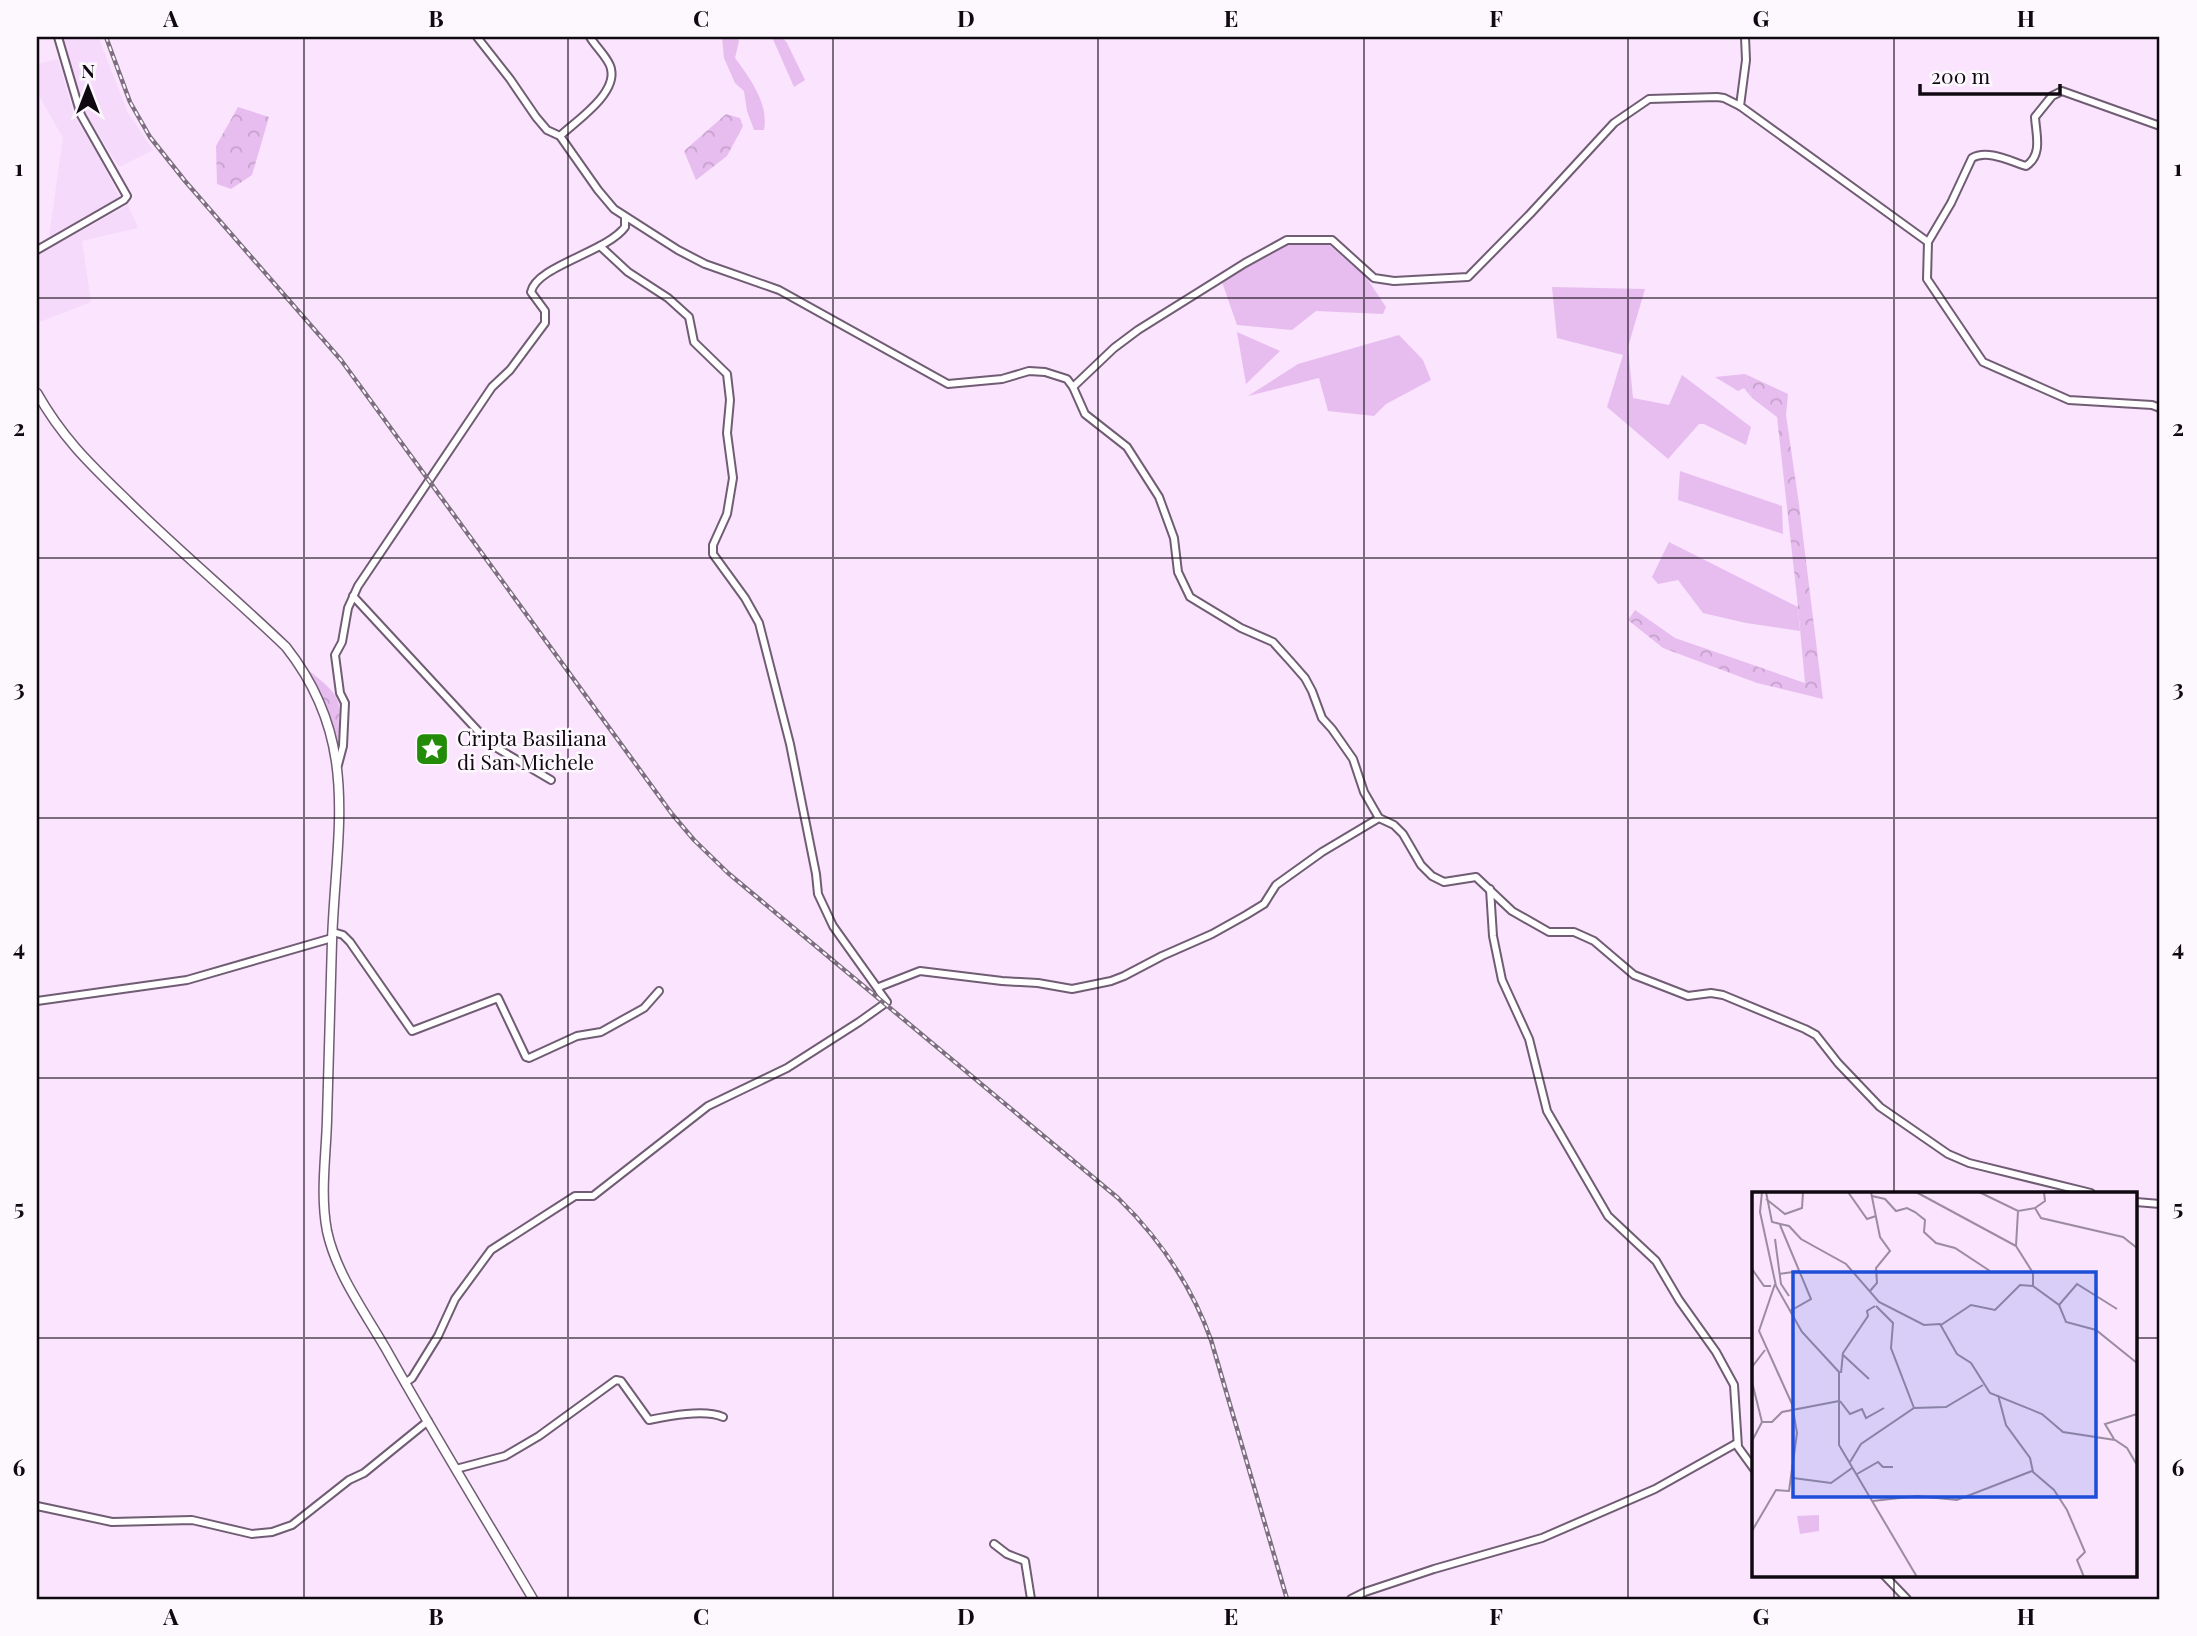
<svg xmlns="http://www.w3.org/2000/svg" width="2197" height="1636" font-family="'Playfair Display',serif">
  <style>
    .built { fill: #f6dafb }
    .grass { fill: #e7bdef }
    .forest { fill: url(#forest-crowns) }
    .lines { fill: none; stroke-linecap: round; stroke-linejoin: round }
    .minor-casing { stroke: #705c73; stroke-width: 10 }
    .major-casing { stroke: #705c73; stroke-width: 11 }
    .minor { stroke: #fff; stroke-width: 6 }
    .major { stroke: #fff; stroke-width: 8 }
    .rail-casing { stroke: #7d6f80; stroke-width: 4.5 }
    .rail { stroke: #fdf8fd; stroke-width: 2; stroke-dasharray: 5; stroke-linecap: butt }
    .grid { fill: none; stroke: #100911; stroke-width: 2; stroke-opacity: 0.55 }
    .labels { text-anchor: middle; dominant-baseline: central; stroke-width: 5; stroke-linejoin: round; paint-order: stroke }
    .poi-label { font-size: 21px; fill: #100911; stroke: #fdf8fd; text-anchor: start }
    .inset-road { fill: none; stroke: #9c8c9f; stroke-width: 2 }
    .view { fill: #1d4ed8; fill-opacity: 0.15; stroke: #1d4ed8; stroke-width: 3.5 }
    .inset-edge { fill: none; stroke: #100911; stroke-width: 3.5 }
    .neatline { fill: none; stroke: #100911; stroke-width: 2.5 }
    .grid-label { font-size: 23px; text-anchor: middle; font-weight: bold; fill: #100911 }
  </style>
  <defs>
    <pattern id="forest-crowns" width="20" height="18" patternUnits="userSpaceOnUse" patternTransform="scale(1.75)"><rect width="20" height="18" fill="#e7bdef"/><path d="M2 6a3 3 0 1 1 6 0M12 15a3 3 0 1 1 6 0" fill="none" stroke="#c5a1cc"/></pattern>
  </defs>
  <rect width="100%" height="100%" fill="#fae4fe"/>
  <g class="built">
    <polygon points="63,37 98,37 128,113 153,150 119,167 83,109"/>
    <polygon points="58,59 75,118 96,150 119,197 49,237 63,138 37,92 37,64"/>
    <polygon points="128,205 138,228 82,241 91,302 37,323 37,255"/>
  </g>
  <g class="grass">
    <path d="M722,37H736L739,41L735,58C750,78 769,104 764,130H754L747,111L744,91L735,83L724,58Z"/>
    <polygon points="772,37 782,37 787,43 805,80 794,87"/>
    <polygon points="1285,242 1327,243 1366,277 1386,307 1383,314 1316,311 1292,330 1237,325 1222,282"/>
    <polygon points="1552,287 1645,289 1628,347 1633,398 1669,405 1682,375 1751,427 1746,445 1704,424 1699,424 1668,459 1607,407 1623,355 1557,338"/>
    <polygon points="1237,332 1280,351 1246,384"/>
    <polygon points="1399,335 1423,360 1431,380 1386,404 1374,416 1328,411 1319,378 1248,396 1298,364"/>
    <polygon points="1745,374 1752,398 1744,388 1738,391 1715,377"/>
    <polygon points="1680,471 1782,506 1783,534 1678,500"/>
    <polygon points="1669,542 1798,607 1800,631 1746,623 1703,613 1678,580 1658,584 1652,577"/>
  </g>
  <g class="forest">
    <polygon points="238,107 269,117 252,175 231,189 217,184 216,146"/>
    <polygon points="726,114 740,118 743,126 727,156 696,180 684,151"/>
    <polygon points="1745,374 1788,394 1786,415 1799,504 1823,699 1757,683 1663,648 1628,620 1635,610 1675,638 1805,683 1798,607 1777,417 1752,398"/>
    <path d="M302,665C344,699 342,695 338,748L325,703Z"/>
  </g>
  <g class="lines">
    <g class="minor-casing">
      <g id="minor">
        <polyline points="477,37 510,79 536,117 547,130 560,136 598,190 614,209 678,250 705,264 779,290 948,384 1002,379 1029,371 1045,372 1067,379 1073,387 1085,414 1127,447 1159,497 1174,538 1178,572 1190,597 1241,628 1273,642 1291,662 1305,678 1312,691 1322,718 1332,729 1353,759 1364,792 1379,818 1394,825 1403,834 1421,865 1432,876 1444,882 1476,877 1512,911 1549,932 1574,932 1583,936 1594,941 1634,975 1688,996 1711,993 1723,995 1805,1029 1816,1035 1838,1063 1880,1107 1948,1154 1969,1163 2091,1193"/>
        <polyline points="1745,37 1746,60 1740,106 1928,242 1927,279 1983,362 2069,400 2152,405 2160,408"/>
        <path d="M560,136C576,121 617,94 611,69C610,60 595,46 590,37"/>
        <path d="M1928,242L1951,203L1972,158C1987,149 2010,161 2026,166C2043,155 2036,134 2035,117L2052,96L2062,91L2160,126"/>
        <polyline points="600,246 628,272 668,298 689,317 694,342 727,374 730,400 727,433 733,478 727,514 713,545 713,554 745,598 759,623 790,744 816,874 818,894 833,926 878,989"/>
        <polyline points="37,250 124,200 127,196 81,115 58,37"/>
        <polyline points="1073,387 1114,348 1138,330 1245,263 1287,240 1332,240 1374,278 1394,281 1468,277 1530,214 1614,123 1649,99 1717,97 1724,98 1740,106"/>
        <polyline points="353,596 490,744 551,780"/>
        <path d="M338,765L343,746L345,703L340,693L335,655L342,642L348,608L358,586L492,387L510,370L545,323V311L531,292C536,266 607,252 625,227V217"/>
        <polyline points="1490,889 1493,936 1502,980 1529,1039 1547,1111 1608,1216 1656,1261 1679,1300 1716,1352 1734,1385 1738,1447 1754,1469"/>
        <polyline points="333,932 343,935 350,942 412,1031 498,998 526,1057 529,1058 577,1036 601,1032 644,1008 659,991"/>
        <polyline points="37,1001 187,980 332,938"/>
        <polyline points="2136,1202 2160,1204"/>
        <polyline points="405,1383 412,1378 438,1336 455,1299 491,1250 575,1196 593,1196 708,1106 787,1068 859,1022 887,1002 879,991 879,987 920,971 1002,981 1038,983 1072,989 1111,981 1124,976 1162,956 1212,934 1246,915 1264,904 1276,885 1322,852 1379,818"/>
        <path d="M456,1469L505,1456L539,1436L616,1380L621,1381L649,1420C669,1416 704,1409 723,1417"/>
        <polyline points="37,1506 112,1522 192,1520 252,1534 272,1532 292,1525 349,1480 364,1473 428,1421"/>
        <polyline points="994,1544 1007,1554 1025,1561 1031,1599"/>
        <polyline points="1884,1575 1907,1599"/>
        <polyline points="1351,1599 1365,1592 1434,1569 1542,1538 1655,1489 1737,1443"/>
      </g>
    </g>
    <g class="major-casing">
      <path id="major" d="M37,393C63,439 91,465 129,502C180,552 235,598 286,647C361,742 336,830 332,941C330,1001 329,1061 327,1120C326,1157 320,1194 327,1231C336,1273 364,1311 386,1349C433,1433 484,1516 533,1599"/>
    </g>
    <use href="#minor" class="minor"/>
    <use href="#major" class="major"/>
    <g class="rail-casing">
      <path id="rail" d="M106,37L130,102L150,137L185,181L341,360L672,814L694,840L728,873L1118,1198C1160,1239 1191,1284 1211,1340L1287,1599"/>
    </g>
    <use href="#rail" class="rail"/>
  </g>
  <path class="grid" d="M304,37V1599M568,37V1599M833,37V1599M1098,37V1599M1364,37V1599M1628,37V1599M1894,37V1193M37,298H2160M37,558H2160M37,818H2160M37,1078H2160M37,1338H1754M2136,1338H2160M1894,1575V1599"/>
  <defs>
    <g id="sight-square" transform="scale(1.75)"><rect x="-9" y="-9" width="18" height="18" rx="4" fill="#228c08" stroke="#fdf8fd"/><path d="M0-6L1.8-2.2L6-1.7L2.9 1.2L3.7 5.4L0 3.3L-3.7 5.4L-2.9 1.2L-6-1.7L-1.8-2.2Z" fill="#fff"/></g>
  </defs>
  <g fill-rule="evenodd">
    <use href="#sight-square" x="432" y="749"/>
  </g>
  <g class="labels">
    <g class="poi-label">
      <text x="457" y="737">Cripta Basiliana<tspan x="457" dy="24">di San Michele</tspan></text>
    </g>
  </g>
  <g transform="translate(1752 1192)">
    <rect width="385" height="385" fill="#fae4fe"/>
    <path d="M67,323V339L48,342L45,324Z" fill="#e7bdef"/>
    <path class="inset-road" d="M10,0L8,20L24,94L50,140L87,180V253L165,385M14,0L20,30L37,34L49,47L94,72L127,110L172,133L188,132L205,162L219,171L238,201L290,222L311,240L363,248L375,256L385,273M96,0L115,27L124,24M164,0L264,54M227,0L266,19L283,16L289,26L371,45L385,56M120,4L133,7L144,19L155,16L163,20L173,28L172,40L184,51L203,56L238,79M14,7L33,22L50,16L51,0M283,16L293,9L292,0M266,19L264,54L281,81V94L307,113L314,130L344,138L385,171M28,33L59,107L38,119M23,47L29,92L37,104M0,77L12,94H19M27,82L48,79M118,99L125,91L124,76L138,59L128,45L119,0M307,113L325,92L365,117M124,114L141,131L139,156L162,216M189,133L219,113L243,118L268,93L281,94M90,162L117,187M0,175L13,158M89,181L91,161L116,124L115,119L123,114M0,190L10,230L0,249M246,203L254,233L278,266L281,280L302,298L315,318L333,360L325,368L332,385M88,209L98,222L110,217L114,226L132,216M10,230H20L30,220L87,209M362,247L353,232L385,222M98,270L109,252L162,216L194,215L231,193M105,282L126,270L131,275H141M41,286L79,291L100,276M121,309L165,304L205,308L280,279M0,339L24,298L37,299L45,241L40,212L7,139L23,92"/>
    <path class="view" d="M41,80H344V305H41Z"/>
    <rect width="385" height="385" class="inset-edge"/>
  </g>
  <rect width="2197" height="1636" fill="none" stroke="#fdf8fd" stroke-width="77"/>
  <g transform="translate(88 88)" stroke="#fdf8fd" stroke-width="5" paint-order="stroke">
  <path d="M0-5L12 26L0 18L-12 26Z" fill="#100911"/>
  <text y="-10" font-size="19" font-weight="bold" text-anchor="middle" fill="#100911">N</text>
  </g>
  <path d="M1920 84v10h140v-10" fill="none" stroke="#100911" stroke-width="3.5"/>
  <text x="1931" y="84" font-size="21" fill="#100911" stroke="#fdf8fd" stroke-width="5" paint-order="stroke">200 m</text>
  <rect x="38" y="38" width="2120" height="1560" class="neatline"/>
  <g class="grid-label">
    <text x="171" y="27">A</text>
    <text x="436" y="27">B</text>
    <text x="701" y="27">C</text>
    <text x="966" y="27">D</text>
    <text x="1231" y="27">E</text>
    <text x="1496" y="27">F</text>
    <text x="1761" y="27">G</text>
    <text x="2026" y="27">H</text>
    <text x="19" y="176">1</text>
    <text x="2178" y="176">1</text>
    <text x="19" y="436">2</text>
    <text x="2178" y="436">2</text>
    <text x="19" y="696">3</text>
    <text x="2178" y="696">3</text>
    <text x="19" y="956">4</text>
    <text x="2178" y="956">4</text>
    <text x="19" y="1216">5</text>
    <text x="2178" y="1216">5</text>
    <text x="19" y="1476">6</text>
    <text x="2178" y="1476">6</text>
    <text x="171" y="1625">A</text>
    <text x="436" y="1625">B</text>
    <text x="701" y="1625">C</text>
    <text x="966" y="1625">D</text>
    <text x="1231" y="1625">E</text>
    <text x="1496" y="1625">F</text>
    <text x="1761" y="1625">G</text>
    <text x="2026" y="1625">H</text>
  </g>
</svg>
